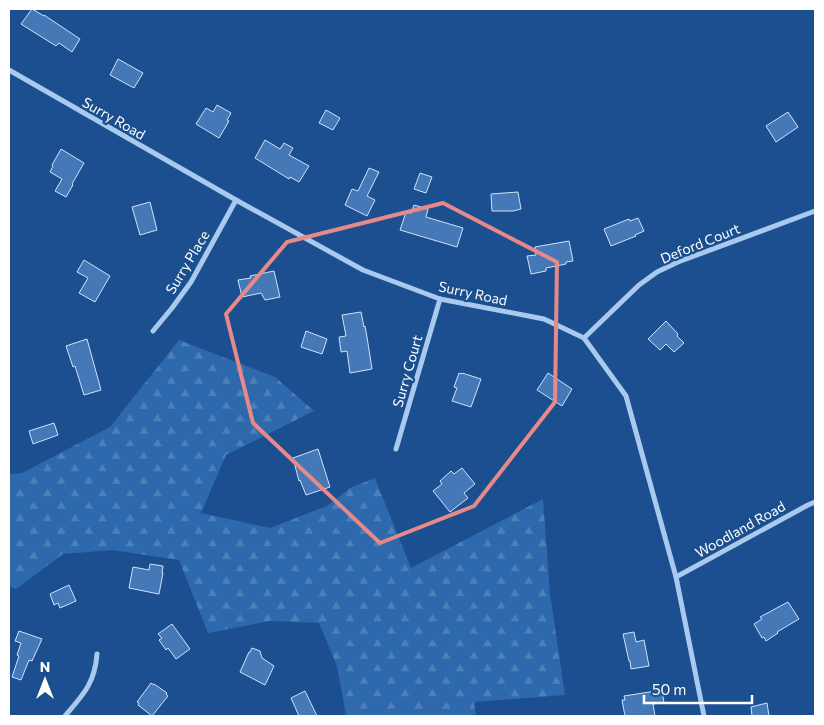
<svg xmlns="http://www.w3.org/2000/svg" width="824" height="725" font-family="Commissioner,sans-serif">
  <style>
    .forest { fill: url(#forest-firs) }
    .building { fill: #4478b7; stroke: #cfe3fa }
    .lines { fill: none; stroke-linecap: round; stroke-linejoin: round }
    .street { stroke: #a9c9ee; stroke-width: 5 }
    .marked { fill: none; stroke: #e88989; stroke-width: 4; stroke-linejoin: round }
    .labels { text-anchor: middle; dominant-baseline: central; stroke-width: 4.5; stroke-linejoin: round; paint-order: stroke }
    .street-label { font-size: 14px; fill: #fff; stroke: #1b4f8f }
  </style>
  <defs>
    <pattern id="forest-firs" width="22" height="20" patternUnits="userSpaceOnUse" patternTransform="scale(1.25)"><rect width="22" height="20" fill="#2e69ad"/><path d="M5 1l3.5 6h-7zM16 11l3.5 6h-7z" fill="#4d80b9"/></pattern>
  </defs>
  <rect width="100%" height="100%" fill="#1b4f8f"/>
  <polygon class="forest" points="179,340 275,377 314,411 226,455 201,513 270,528 327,506 350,488 375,478 411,568 543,499 550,594 565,695 474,702 476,716 346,716 337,666 319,623 270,621 208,633 179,560 112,550 63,554 16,589 9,586 9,474 22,473 110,427"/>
  <g class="building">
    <polygon points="32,9 44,16 44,15 80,39 72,52 59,43 56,46 21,24"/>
    <polygon points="118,59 143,73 134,88 110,75"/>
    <polygon points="217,105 231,113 227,120 229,121 219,138 196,124 206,108 213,112"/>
    <polygon points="326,110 340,118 333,130 319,123"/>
    <polygon points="788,112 798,127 776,142 766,126"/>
    <polygon points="265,140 280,149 284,143 293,148 289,155 309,166 299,182 290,177 289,179 255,158"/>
    <polygon points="61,149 84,163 72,184 73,185 66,197 55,191 62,179 50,172 53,166 52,165"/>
    <polygon points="369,168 379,172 367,196 375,200 367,216 345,205 352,189 358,191"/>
    <polygon points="420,173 432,177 426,193 414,189"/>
    <polygon points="518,192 521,209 513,211 492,211 491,194"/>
    <polygon points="150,202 157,230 140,235 132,207"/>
    <polygon points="414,205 428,209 426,217 463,228 457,247 400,230 406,212 411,213"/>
    <polygon points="638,218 644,231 635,235 636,236 611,246 604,229 629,219 630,221"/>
    <polygon points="569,241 573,261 566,262 566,264 546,268 546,271 531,274 527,256 536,255 535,247"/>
    <polygon points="84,260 110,276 95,302 79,293 88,278 77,272"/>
    <polygon points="274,271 280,297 265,300 261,293 242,297 238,280 251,278 250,276"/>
    <polygon points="361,312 364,327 365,326 367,337 372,369 350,373 347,351 341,352 339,337 346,336 342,315"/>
    <polygon points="666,321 678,334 677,336 684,343 674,352 666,344 660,350 648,339"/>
    <polygon points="306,331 327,339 322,354 301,347"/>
    <polygon points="87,339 101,390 84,395 75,366 73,367 66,346"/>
    <polygon points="459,373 461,374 462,373 481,379 471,407 452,401 457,388 454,387"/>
    <polygon points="548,373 572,389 562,406 537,390"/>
    <polygon points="54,423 58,435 33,444 29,431"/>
    <polygon points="318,449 330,487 306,495 300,480 299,481 293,458"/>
    <polygon points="462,468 475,484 464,493 468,498 450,512 433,491 442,484 440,481 451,471 454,474"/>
    <polygon points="150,564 163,566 162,573 163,573 159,594 129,588 133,567 149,570"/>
    <polygon points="69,585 76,601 60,608 58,603 54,605 50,594"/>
    <polygon points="788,602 799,619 777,632 778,633 766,641 764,637 762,638 754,624 762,619 760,617"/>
    <polygon points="172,624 190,649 176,659 168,648 166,650 159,640 162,638 158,634"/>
    <polygon points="19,631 42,639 32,661 29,660 21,680 12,677 19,656 17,655 21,643 15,641"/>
    <polygon points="634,632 636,642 644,640 649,666 631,669 630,661 629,661 623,634"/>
    <polygon points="252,648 260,651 262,658 274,666 265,685 240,672 249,652 250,652"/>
    <polygon points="151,683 154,685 154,684 167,693 166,694 168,696 152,716 138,705 139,703 137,702"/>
    <polygon points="662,690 664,703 653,704 655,716 625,716 622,700 625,700 624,696"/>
    <polygon points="305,691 317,716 299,716 291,698"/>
    <polygon points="767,703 769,716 752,716 751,707"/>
  </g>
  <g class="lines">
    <g class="street">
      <polyline points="9,70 236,200 363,270 440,299 544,319 584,338 626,396 676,577 704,716"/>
      <polyline points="153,331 172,308 191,282 236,200"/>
      <polyline points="584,338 639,285 657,272 678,262 815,211"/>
      <polyline points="396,449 440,299"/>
      <polyline points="676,577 808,505 815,502"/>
      <path d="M65,716C83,695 95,683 97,654"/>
    </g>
  </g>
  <path class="marked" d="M443,203L557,262L555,402L474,506L380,543L253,423L226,314L287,242Z"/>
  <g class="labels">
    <g class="street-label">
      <text transform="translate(114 118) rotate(30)">Surry Road</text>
      <text transform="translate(700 243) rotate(-22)">Deford Court</text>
      <text transform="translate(187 262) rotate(-59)">Surry Place</text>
      <text transform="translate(473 293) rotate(12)">Surry Road</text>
      <text transform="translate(407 371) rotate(-74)">Surry Court</text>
      <text transform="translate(740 529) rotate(-29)">Woodland Road</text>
    </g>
  </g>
  <rect width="824" height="725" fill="none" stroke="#ffffff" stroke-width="20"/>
  <g transform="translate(45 680)" stroke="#1b4f8f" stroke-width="4" paint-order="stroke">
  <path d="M0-4L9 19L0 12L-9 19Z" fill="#ffffff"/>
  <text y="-8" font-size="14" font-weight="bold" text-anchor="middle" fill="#ffffff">N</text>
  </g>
  <path d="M644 695v8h108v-8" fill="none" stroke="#ffffff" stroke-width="2.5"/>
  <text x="652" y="695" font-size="15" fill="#ffffff" stroke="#1b4f8f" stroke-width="4" paint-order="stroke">50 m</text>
</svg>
